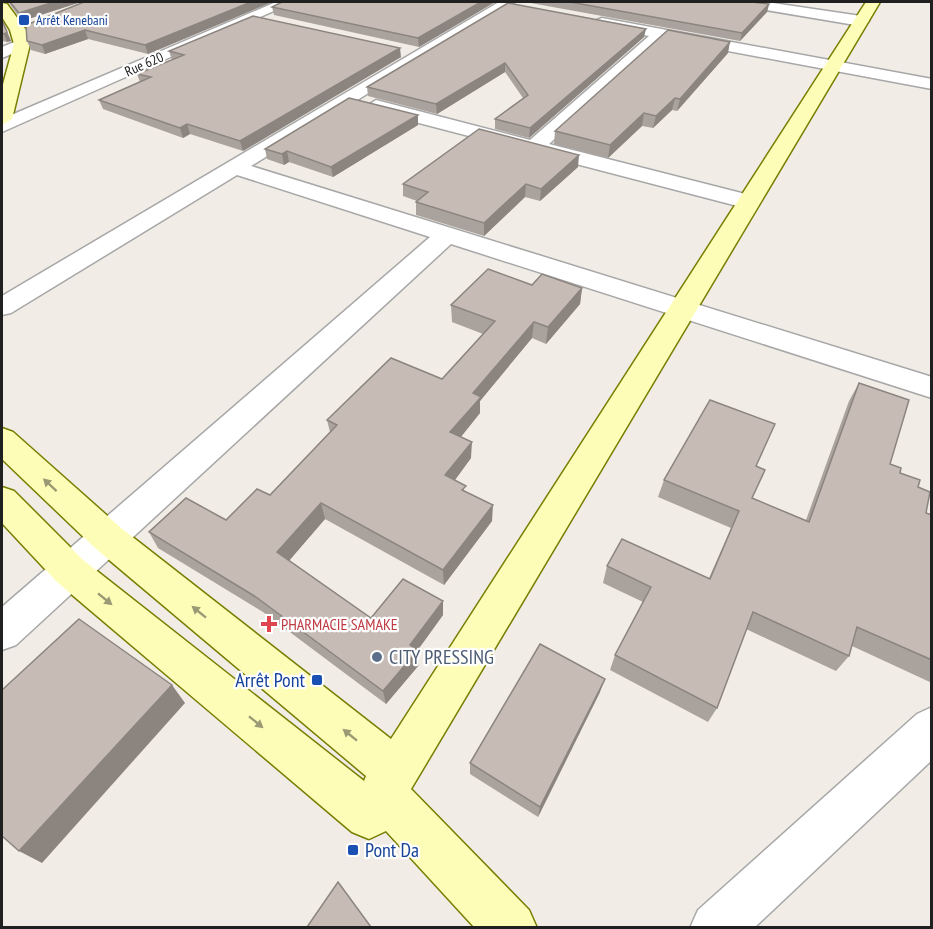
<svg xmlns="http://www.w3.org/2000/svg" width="933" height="929" font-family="'PT Sans Narrow',sans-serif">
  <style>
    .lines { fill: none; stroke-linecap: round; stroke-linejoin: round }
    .street-casing { stroke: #a7a7a7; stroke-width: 3 }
    .secondary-casing { stroke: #777e00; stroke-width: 3 }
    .street { fill: #fff; fill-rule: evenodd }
    .secondary { fill: #fefdb8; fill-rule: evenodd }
    .wall { fill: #aaa29c }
    .shaded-wall { fill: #8b847f }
    .building { fill: #c6bcb5; stroke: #8b847f; stroke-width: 1.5 }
    .oneway { fill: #9a9a74 }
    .transit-dot { fill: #1a4fb4; stroke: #fff; stroke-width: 2 }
    .health-dot { fill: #e0444e; stroke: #fff; stroke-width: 2 }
    .service-dot { fill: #5c6f8a; stroke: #fff; stroke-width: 2 }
    .labels { text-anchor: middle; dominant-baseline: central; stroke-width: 4.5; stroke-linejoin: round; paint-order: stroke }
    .far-transit-label { font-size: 14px; fill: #164399; stroke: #fff; text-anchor: start }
    .far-street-label { font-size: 14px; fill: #202020; stroke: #fff }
    .health-label { font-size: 16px; fill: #be3a42; stroke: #fff; text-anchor: start }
    .near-service-label { font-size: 20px; fill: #4e5e75; stroke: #fff; text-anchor: start }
    .near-transit-label { font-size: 20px; fill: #164399; stroke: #fff; text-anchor: end }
  </style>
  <rect width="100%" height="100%" fill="#f1ede6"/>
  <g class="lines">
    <g class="street-casing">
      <g id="street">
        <polygon points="276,2 294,2 2,132 2,119"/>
        <polygon points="499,2 515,2 251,166 932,377 932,398 451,244 16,645 2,650 2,607 430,237 237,175 11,313 2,315 2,296"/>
        <polygon points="735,2 766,2 861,16 869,21 861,26 742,6"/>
        <polygon points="602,18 932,79 932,89 664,39 549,144 757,197 760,202 757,207 749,209 369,110 367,106 376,100 530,140 649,36 597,26 594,23 597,20"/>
        <polygon points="22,39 30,44 28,47 2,58 2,47"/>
        <polygon points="932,707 932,760 754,928 690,928 698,910 917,714"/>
      </g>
    </g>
    <g class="secondary-casing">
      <g id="secondary">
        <polygon points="866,2 880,2 411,789 529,910 537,928 475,928 386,831 369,839 352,832 57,582 2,523 2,487 14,491 83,560 364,781 366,776 95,548 2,459 2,428 13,432 121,528 391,739"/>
        <polygon points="2,3 7,4 26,30 30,44 12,119 2,125 2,88 14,44 10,30 2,17"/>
      </g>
    </g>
    <use href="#street" class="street"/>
    <use href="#secondary" class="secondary"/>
  </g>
  <g class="wall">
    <polygon points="2,2 81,2 22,21 9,3"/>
    <polygon points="84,2 272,2 148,54 88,39 45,54 31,50 27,41"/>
    <polygon points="282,2 495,2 419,47 274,15 272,7"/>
    <polygon points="525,2 752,2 769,4 767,12 740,41"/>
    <polygon points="2,20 11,41 7,42 2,41"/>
    <polygon points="644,37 529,138 495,129 495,119 523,98 505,72 437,114 368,96 367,87"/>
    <polygon points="169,51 401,57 243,151 190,134 183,138 103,109 99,100 140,82 137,74 172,60"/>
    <polygon points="728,53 677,111 672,110 653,128 642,126 608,158 554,144 555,131"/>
    <polygon points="418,125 333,177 289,162 284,165 267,159 265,149"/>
    <polygon points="578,167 540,201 525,197 484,236 416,215 416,202 417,201 403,196 403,184"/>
    <polygon points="532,285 582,288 580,304 546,344 532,338 480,401 480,413 461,437 471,458 455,480 492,521 444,585 325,519 289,560 371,618 443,615 417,651 419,665 386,704 263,612 158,548 149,532 226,520 270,495 330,432 327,420 442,379 483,334 452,322 451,305"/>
    <polygon points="859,383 890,464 918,487 926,513 932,515 932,683 852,646 849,656 836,671 746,629 717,708 708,722 610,670 615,655 643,602 603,583 607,566 709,578 731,528 658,497 664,480 756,466 752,498 806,520 849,401"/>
    <polygon points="600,692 538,817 470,774 470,763"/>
  </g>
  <g class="shaded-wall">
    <polygon points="54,2 81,2 22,21 19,13"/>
    <polygon points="251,2 272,2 148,54 145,45"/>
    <polygon points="481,2 495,2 419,47 418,38"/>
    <polygon points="769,4 767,12 740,41 742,33"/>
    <polygon points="646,29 644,37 529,138 530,128"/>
    <polygon points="85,30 88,39 45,54 42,45"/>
    <polygon points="7,32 11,41 7,42 4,34"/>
    <polygon points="730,42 728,53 677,111 680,99"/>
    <polygon points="400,48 401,57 243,151 240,141"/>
    <polygon points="505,63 505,72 437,114 436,104"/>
    <polygon points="675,98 672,110 653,128 656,116"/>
    <polygon points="644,113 642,126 608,158 610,145"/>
    <polygon points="418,115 418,125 333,177 331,167"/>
    <polygon points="187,124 190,134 183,138 180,128"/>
    <polygon points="287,151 289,162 284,165 282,154"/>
    <polygon points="579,155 578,167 540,201 541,189"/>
    <polygon points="526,184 525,197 484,236 484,223"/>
    <polygon points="582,288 580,304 546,344 548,327"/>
    <polygon points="534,322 532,338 480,401 480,413 451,449 450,432 473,393"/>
    <polygon points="472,442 471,458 446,492 445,475"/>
    <polygon points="321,503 325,519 283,568 277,552"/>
    <polygon points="493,505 492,521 444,585 443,570"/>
    <polygon points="443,601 443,615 417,651 419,665 386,704 383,691 410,645"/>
    <polygon points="605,679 600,692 538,817 540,807"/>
    <polygon points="172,685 185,703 42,863 19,851"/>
  </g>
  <g class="building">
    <polygon points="10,2 54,2 19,13"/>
    <polygon points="84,2 251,2 145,45 85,30 42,45 27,41 26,25"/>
    <polygon points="282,2 481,2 418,38 272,7"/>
    <polygon points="570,2 752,2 769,4 742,33"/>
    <polygon points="508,3 646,29 530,128 495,119 528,95 505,63 436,104 367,87"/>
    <polygon points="253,16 400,48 240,141 187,124 180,128 99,100 151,77 137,74 184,55 169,51"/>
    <polygon points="2,20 7,32 4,34 2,33"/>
    <polygon points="668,30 730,42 680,99 675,98 656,116 644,113 610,145 555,131"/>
    <polygon points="349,98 418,115 331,167 287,151 282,154 265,149"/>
    <polygon points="479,129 579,155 541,189 526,184 484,223 416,202 428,192 403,184"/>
    <polygon points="488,269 532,285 542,274 582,288 548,327 534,322 473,393 481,397 450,432 472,442 445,475 466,486 462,490 493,505 443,570 321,503 277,552 371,618 403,579 443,601 410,645 417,651 383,691 256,597 149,532 186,498 226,520 257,489 270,495 337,425 327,420 391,358 442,379 495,321 451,305"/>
    <polygon points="859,383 909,400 890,464 901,468 900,473 920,480 918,487 930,492 926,513 932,515 932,660 857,627 849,656 753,612 717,708 615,655 651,587 607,566 622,539 710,579 739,511 664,480 710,400 775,424 756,466 765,470 752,498 809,522"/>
    <polygon points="79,619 172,685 19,851 2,836 2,690"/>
    <polygon points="540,644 605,679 540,807 470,763"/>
    <polygon points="338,882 371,927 307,927"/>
  </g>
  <defs><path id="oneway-solid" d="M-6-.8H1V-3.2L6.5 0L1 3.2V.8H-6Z" transform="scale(1.5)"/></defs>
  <g class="oneway">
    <use href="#oneway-solid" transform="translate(50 485) rotate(-137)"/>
    <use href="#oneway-solid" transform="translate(105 599) rotate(39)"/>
    <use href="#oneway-solid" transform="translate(199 612) rotate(-141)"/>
    <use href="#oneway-solid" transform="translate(256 722) rotate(39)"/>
    <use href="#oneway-solid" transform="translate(350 735) rotate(-141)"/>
  </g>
  <g class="transit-dot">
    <rect x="18" y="14" width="12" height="12" rx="3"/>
    <rect x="311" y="674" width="12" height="12" rx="3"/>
    <rect x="347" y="844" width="12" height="12" rx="3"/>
  </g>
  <path class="health-dot" d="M266 615h6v6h6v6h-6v6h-6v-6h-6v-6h6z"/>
  <circle class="service-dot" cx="377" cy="657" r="6"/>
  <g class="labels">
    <g class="far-transit-label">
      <text x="36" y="20">Arrêt Kenebani</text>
    </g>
    <g class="far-street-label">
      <text transform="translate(144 64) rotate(-24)">Rue 620</text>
    </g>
    <g class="health-label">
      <text x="281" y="624">PHARMACIE SAMAKE</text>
    </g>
    <g class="near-service-label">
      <text x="389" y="657">CITY PRESSING</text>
    </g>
    <g class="near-transit-label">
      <text x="305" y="680">Arrêt Pont</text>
      <text x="365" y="850" text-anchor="start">Pont Da</text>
    </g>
  </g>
  <rect width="933" height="929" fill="none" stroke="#202020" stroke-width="6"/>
</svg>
